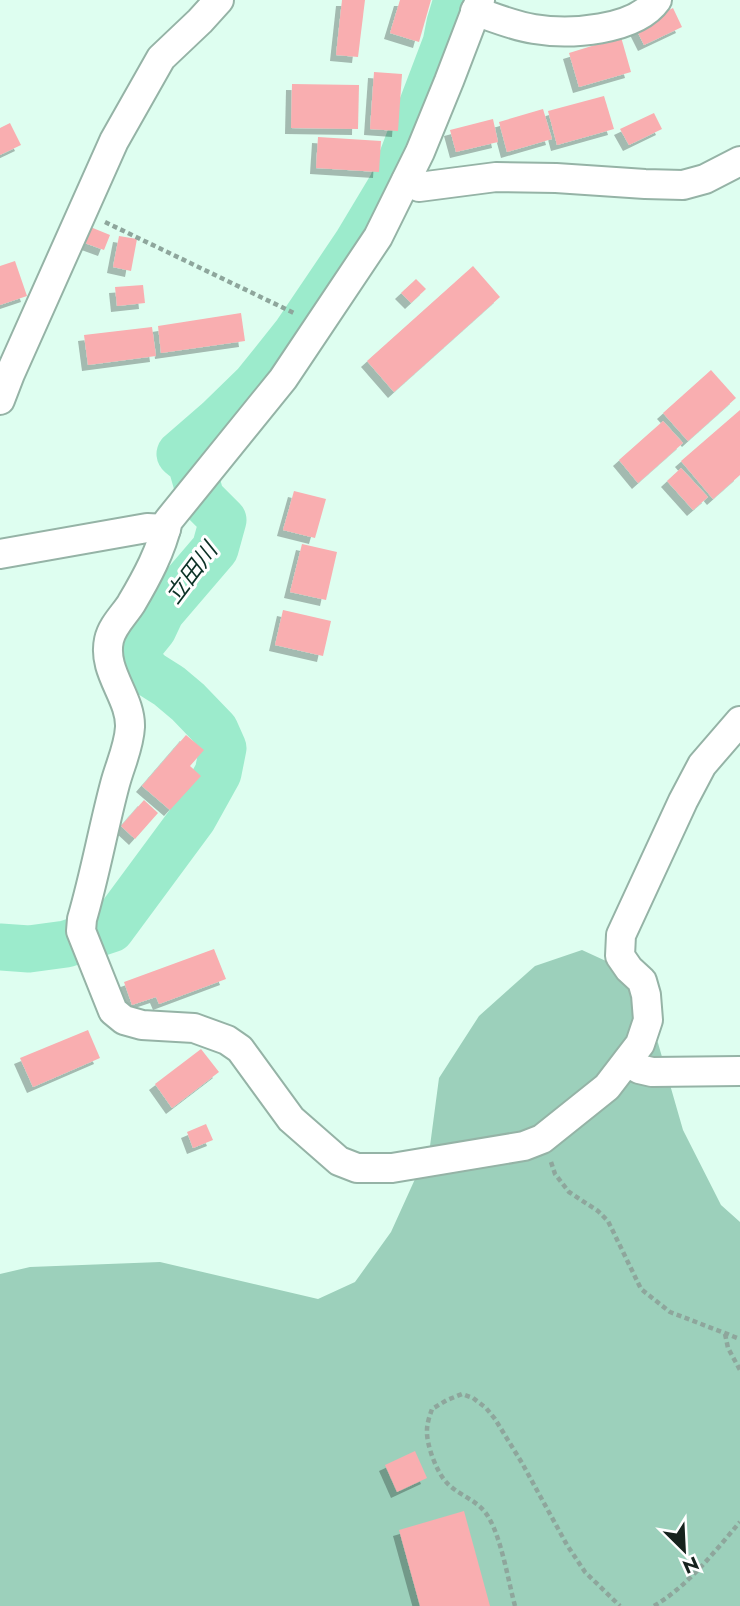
<svg xmlns="http://www.w3.org/2000/svg" width="740" height="1606" font-family="Jost,'Noto Sans JP',sans-serif">
  <style>
    .green { fill: #9cd0bb }
    .lines { fill: none; stroke-linecap: round; stroke-linejoin: round }
    .river { stroke: #9cebcc; stroke-width: 47 }
    .building { fill: #f9aeb0; filter: url(#shadow) }
    .street-casing { stroke: #95b3a6; stroke-width: 32 }
    .path { stroke: #8ea69c; stroke-width: 4.5; stroke-dasharray: 5 3.5; stroke-linecap: butt }
    .street { stroke: #fff; stroke-width: 28 }
    .labels { text-anchor: middle; dominant-baseline: central; stroke-width: 6; stroke-linejoin: round; paint-order: stroke }
    .water-label { font-size: 23px; font-style: italic; fill: #0b3125; stroke: #fff }
  </style>
  <defs>
    <filter id="shadow"><feDropShadow dx="-6" dy="6" stdDeviation="0" flood-color="#0004"/></filter>
  </defs>
  <rect width="100%" height="100%" fill="#defef0"/>
  <polygon class="green" points="582,950 619,967 658,1043 683,1130 721,1205 740,1222 740,1606 0,1606 0,1274 30,1267 160,1262 318,1299 355,1282 391,1232 430,1146 439,1078 479,1016 535,966"/>
  <g class="lines">
    <polyline class="river" points="0,947 29,949 66,944 111,929 193,818 218,773 223,748 215,730 188,702 169,686 150,674 134,658 136,650 153,629 161,612 215,549 223,520 201,498 191,463 180,454 218,421 256,384 296,334 356,245 392,185 446,43 450,23 457,0"/>
  </g>
  <g class="building">
    <polygon points="342,0 365,0 358,57 336,55"/>
    <polygon points="400,0 431,0 419,42 390,33"/>
    <polygon points="673,8 682,27 644,45 635,27"/>
    <polygon points="621,37 631,72 579,87 569,53"/>
    <polygon points="374,72 402,74 398,131 370,129"/>
    <polygon points="292,84 359,85 358,129 291,128"/>
    <polygon points="604,96 614,129 557,145 548,111"/>
    <polygon points="543,109 552,139 507,152 499,122"/>
    <polygon points="654,113 662,129 629,145 620,129"/>
    <polygon points="493,119 498,142 456,152 450,130"/>
    <polygon points="10,123 21,145 0,155 0,128"/>
    <polygon points="318,137 381,141 379,172 316,168"/>
    <polygon points="88,226 110,235 104,250 82,242"/>
    <polygon points="119,236 137,239 131,271 113,267"/>
    <polygon points="15,261 27,296 0,305 0,266"/>
    <polygon points="473,266 500,297 394,392 367,361"/>
    <polygon points="416,279 426,289 411,303 401,293"/>
    <polygon points="143,285 145,303 117,306 115,287"/>
    <polygon points="241,313 245,341 161,353 158,326"/>
    <polygon points="152,327 156,356 88,365 84,335"/>
    <polygon points="711,370 736,398 688,441 663,413"/>
    <polygon points="740,410 740,475 713,499 681,461"/>
    <polygon points="663,421 683,443 638,483 619,460"/>
    <polygon points="681,468 708,497 693,510 667,481"/>
    <polygon points="294,491 326,499 315,538 283,530"/>
    <polygon points="302,544 337,552 326,600 290,592"/>
    <polygon points="283,610 331,621 323,656 275,645"/>
    <polygon points="186,735 204,750 190,766 201,776 170,810 142,786"/>
    <polygon points="144,800 158,813 135,839 121,826"/>
    <polygon points="214,949 226,979 159,1004 156,997 132,1005 124,982"/>
    <polygon points="88,1030 100,1058 33,1087 20,1058"/>
    <polygon points="201,1049 219,1072 172,1108 155,1084"/>
    <polygon points="206,1124 213,1140 193,1148 187,1132"/>
    <polygon points="415,1451 427,1478 397,1492 385,1465"/>
    <polygon points="464,1511 490,1606 420,1606 399,1530"/>
  </g>
  <g class="lines">
    <g class="street-casing">
      <g id="street">
        <path d="M480,0L449,81L420,152L378,237L283,379L168,521C161,551 147,577 131,604C124,615 112,626 109,640C102,672 131,697 130,727C129,747 120,765 115,784C103,829 95,875 82,919L81,931L113,1011L124,1020L142,1025L194,1028L227,1040L240,1049L291,1119L339,1161L357,1168H392L524,1146L542,1139L607,1087L640,1044L648,1020L646,995L642,981L629,969L620,956L621,935L683,801L702,765L740,721"/>
        <path d="M475,11C495,18 514,26 534,29C569,35 635,31 657,0"/>
        <polyline points="406,181 419,187 496,177 556,178 645,184 683,185 705,179 740,161"/>
        <polyline points="0,400 10,374 114,141 161,58 200,21 219,0"/>
        <polyline points="0,554 147,528 166,529"/>
        <polyline points="627,1062 639,1069 652,1072 740,1071"/>
      </g>
    </g>
    <g class="path">
      <polyline points="105,222 296,314"/>
      <polyline points="551,1162 555,1174 569,1192 598,1211 608,1221 641,1289 670,1312 740,1339"/>
      <polyline points="725,1334 728,1348 740,1370"/>
      <path d="M515,1606C508,1580 502,1541 489,1518C479,1500 461,1497 448,1484C437,1474 426,1444 427,1430C427,1423 430,1415 432,1409L447,1400L462,1394L473,1398L486,1408L495,1419L522,1463L567,1545L585,1572L620,1606"/>
      <path d="M654,1606C688,1586 715,1551 740,1522"/>
    </g>
    <use href="#street" class="street"/>
  </g>
  <g class="labels">
    <g class="water-label">
      <text transform="translate(191 573) rotate(-53)">立田川</text>
    </g>
  </g>
  <g transform="translate(684 1550) rotate(156)" stroke="#ffffff" stroke-width="5" paint-order="stroke">
  <path d="M0-5L12 26L0 18L-12 26Z" fill="#16221d"/>
  <text y="-10" font-size="19" font-weight="bold" text-anchor="middle" fill="#16221d">N</text>
  </g>
</svg>
